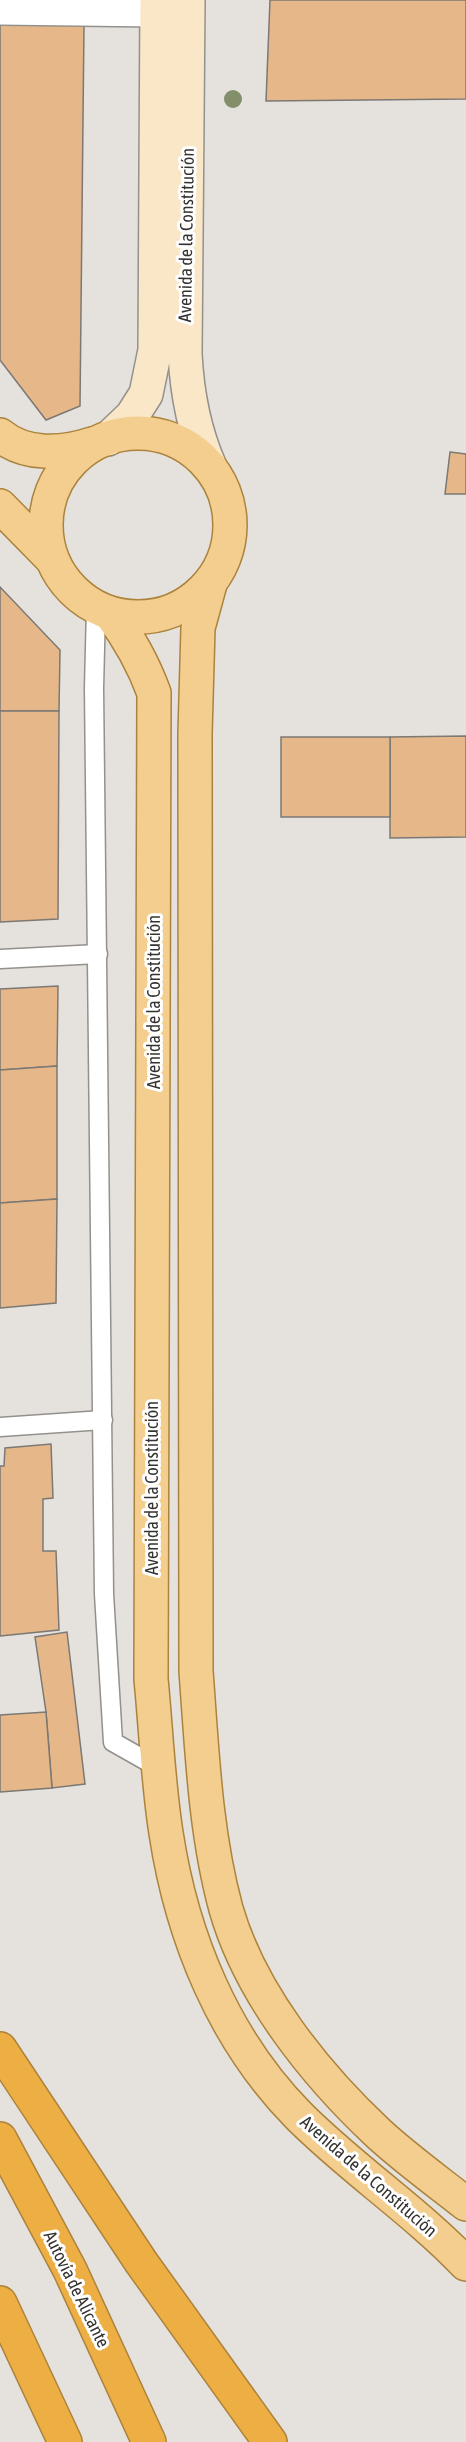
<svg xmlns="http://www.w3.org/2000/svg" width="466" height="2442" font-family="'Asap Condensed',sans-serif">
  <style>
    .building { fill: #e6b889; stroke: #7c7874; stroke-width: 1.5 }
    .lines { fill: none; stroke-linecap: round; stroke-linejoin: round }
    .lane-casing { stroke: #94918d; stroke-width: 21 }
    .street-casing { stroke: #94918d; stroke-width: 36 }
    .secondary-casing { stroke: #94918d; stroke-width: 36 }
    .primary-casing { stroke: #ac833d; stroke-width: 36 }
    .highway-casing { stroke: #ac833d; stroke-width: 36 }
    .lane { stroke: #fff; stroke-width: 18 }
    .street { stroke: #fff; stroke-width: 33 }
    .secondary { stroke: #fae7c7; stroke-width: 33 }
    .primary { stroke: #f4ce8e; stroke-width: 33 }
    .highway { stroke: #edae43; stroke-width: 33 }
    .tree { fill: #838e6b }
    .labels { text-anchor: middle; dominant-baseline: central; stroke-width: 6; stroke-linejoin: round; paint-order: stroke }
    .street-label { font-size: 18px; fill: #343331; stroke: #fff }
  </style>
  <rect width="100%" height="100%" fill="#e5e2dd"/>
  <g class="building">
    <polygon points="270,0 466,0 466,99 266,101"/>
    <polygon points="0,24 84,24 80,406 46,420 0,360"/>
    <polygon points="450,452 466,454 466,494 445,494"/>
    <polygon points="0,587 60,650 59,711 0,711"/>
    <polygon points="0,711 59,711 58,919 0,922"/>
    <polygon points="466,736 466,837 390,838 390,737"/>
    <rect x="281" y="737" width="109" height="80"/>
    <polygon points="58,986 57,1066 0,1070 0,989"/>
    <polygon points="57,1066 57,1199 0,1203 0,1070"/>
    <polygon points="57,1199 56,1303 0,1308 0,1203"/>
    <polygon points="51,1444 53,1498 43,1499 43,1551 56,1551 59,1630 0,1636 0,1466 4,1466 5,1448"/>
    <polygon points="67,1632 85,1784 52,1788 46,1712 35,1637"/>
    <polygon points="46,1712 52,1788 0,1792 0,1715"/>
  </g>
  <g class="lines">
    <g class="lane-casing">
      <g id="lane">
        <polyline points="96,608 94,688 104,1594 113,1742 159,1768"/>
        <polyline points="0,959 98,954"/>
        <polyline points="0,1427 103,1420"/>
      </g>
    </g>
    <g class="street-casing">
      <polyline id="street" points="0,8 157,10"/>
    </g>
    <g class="secondary-casing">
      <g id="secondary">
        <path d="M188,0L185,354C187,393 194,431 210,467"/>
        <polyline points="108,439 132,416 146,394 155,350 157,0"/>
      </g>
    </g>
    <g class="primary-casing">
      <g id="primary">
        <circle cx="138" cy="525" r="92"/>
        <path d="M0,435C25,456 62,454 92,444"/>
        <polyline points="0,506 52,559"/>
        <path d="M210,584L198,628L195,734L196,1671C202,1750 205,1832 226,1909C250,1993 315,2074 378,2133C405,2158 437,2181 466,2204"/>
        <path d="M110,613C129,638 143,663 154,693L151,1679C156,1730 158,1782 166,1833C182,1938 224,2040 299,2116C352,2169 414,2210 466,2264"/>
      </g>
    </g>
    <g class="highway-casing">
      <g id="highway">
        <polyline points="0,2049 141,2262 270,2442"/>
        <polyline points="0,2139 70,2270 149,2442"/>
        <polyline points="0,2303 65,2442"/>
      </g>
    </g>
    <use href="#lane" class="lane"/>
    <use href="#street" class="street"/>
    <use href="#secondary" class="secondary"/>
    <use href="#primary" class="primary"/>
    <use href="#highway" class="highway"/>
  </g>
  <circle class="tree" cx="233" cy="99" r="9"/>
  <g class="labels">
    <g class="street-label">
      <text transform="translate(186 235) rotate(-89)">Avenida de la Constitución</text>
      <text transform="translate(153 1002) rotate(-90)">Avenida de la Constitución</text>
      <text transform="translate(151 1488) rotate(-90)">Avenida de la Constitución</text>
      <text transform="translate(369 2176) rotate(41)">Avenida de la Constitución</text>
      <text transform="translate(77 2289) rotate(64)">Autovía de Alicante</text>
    </g>
  </g>
</svg>
